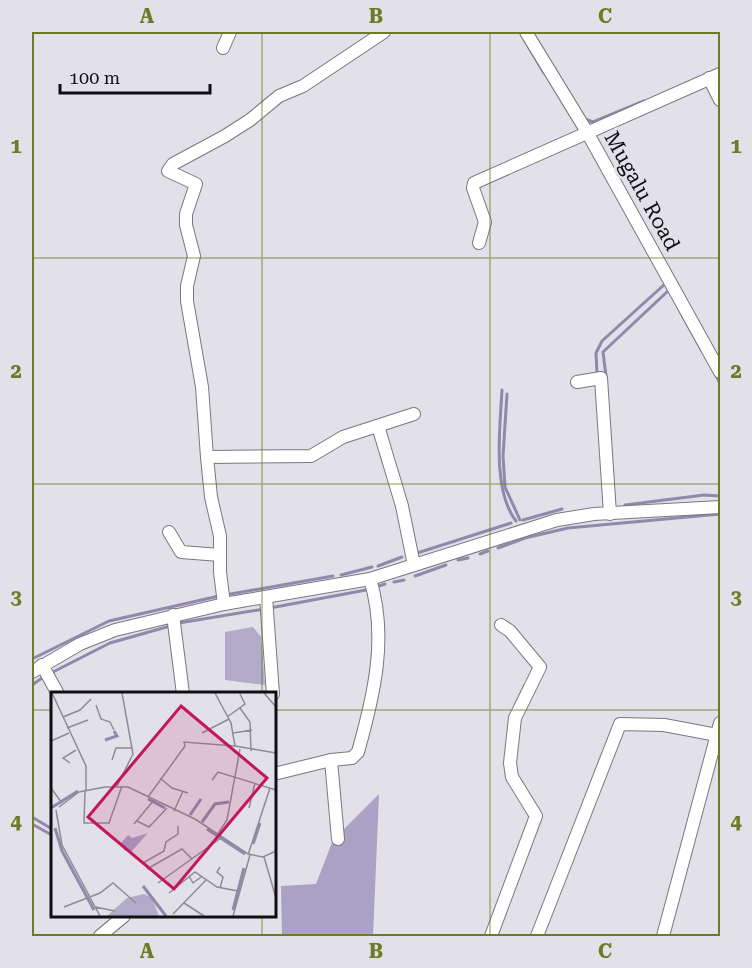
<svg xmlns="http://www.w3.org/2000/svg" width="752" height="968" font-family="'Roboto Serif',serif">
  <style>
    .green { fill: #b2aac9 }
    .forest { fill: #aaa1c5 }
    .lines { fill: none; stroke-linecap: round; stroke-linejoin: round }
    .stream { stroke: #9188ab; stroke-width: 3 }
    .minor-casing { stroke: #79777f; stroke-width: 14 }
    .minor { stroke: #fff; stroke-width: 12 }
    .grid { fill: none; stroke: #6f7a26; stroke-width: 1.5; stroke-opacity: 0.55 }
    .labels { text-anchor: middle; dominant-baseline: central; stroke-width: 6; stroke-linejoin: round; paint-order: stroke }
    .street-label { font-size: 21px; fill: #100f12; stroke: #e2e0e9 }
    .inset-river { fill: none; stroke: #9188ab; stroke-width: 3 }
    .inset-road { fill: none; stroke: #8e8c93; stroke-width: 1.5 }
    .view { fill: #c2185b; fill-opacity: 0.15; stroke: #c2185b; stroke-width: 3 }
    .inset-edge { fill: none; stroke: #100f12; stroke-width: 3 }
    .neatline { fill: none; stroke: #6f7a26; stroke-width: 2 }
    .grid-label { font-size: 20px; text-anchor: middle; font-weight: bold; fill: #6f7a26 }
  </style>
  <rect width="100%" height="100%" fill="#e2e0e9"/>
  <polygon class="green" points="253,627 261,637 265,685 225,680 225,632"/>
  <polygon class="forest" points="379,794 373,936 282,936 281,886 316,884 333,840"/>
  <g class="lines">
    <g class="stream">
      <polyline points="525,41 544,73"/>
      <polyline points="585,119 593,122 644,101"/>
      <polyline points="681,313 702,351"/>
      <polyline points="597,374 596,353 602,341 666,283"/>
      <polyline points="716,375 720,384"/>
      <polyline points="606,376 603,352 669,290"/>
      <path d="M502,390C500,428 492,490 516,521"/>
      <polyline points="507,394 503,456 505,487 520,520"/>
      <polyline points="625,505 704,495 720,496"/>
      <polyline points="523,520 562,509"/>
      <polyline points="498,548 525,538 568,528 720,514"/>
      <polyline points="414,554 511,523"/>
      <polyline points="480,554 488,551"/>
      <polyline points="458,560 468,558"/>
      <polyline points="378,566 402,557"/>
      <polyline points="341,575 372,567"/>
      <polyline points="415,576 446,565"/>
      <polyline points="394,582 404,580"/>
      <polyline points="376,587 385,584"/>
      <polyline points="225,595 333,576"/>
      <polyline points="270,608 366,590"/>
      <polyline points="179,623 264,609"/>
      <polyline points="32,659 109,621 219,596"/>
      <polyline points="51,673 110,643 170,626"/>
      <polyline points="32,685 45,676"/>
      <polyline points="515,706 525,685"/>
      <polyline points="32,817 52,829"/>
      <polyline points="32,824 50,834"/>
    </g>
    <g class="minor-casing">
      <g id="minor">
        <polyline points="526,32 587,132 720,372"/>
        <polyline points="223,48 230,32"/>
        <polyline points="709,78 720,100"/>
        <polyline points="479,243 485,222 473,188 474,183 720,74"/>
        <polyline points="577,382 601,378 610,514"/>
        <polyline points="378,426 402,506 414,565"/>
        <polyline points="207,457 311,456 343,437 414,414"/>
        <polyline points="169,532 181,552 220,555"/>
        <polyline points="266,597 273,694"/>
        <polyline points="224,604 220,572 220,536 211,497 207,457 202,387 187,301 187,286 194,256 186,225 186,214 196,184 168,171 173,164 225,136 250,120 279,96 303,86 384,32"/>
        <polyline points="173,615 183,694"/>
        <polyline points="42,665 58,694"/>
        <polyline points="32,672 80,644 115,630 224,604 370,579 557,520 594,514 720,507"/>
        <polyline points="331,760 338,839"/>
        <path d="M274,774L331,760L352,758L358,752C374,695 388,637 370,579"/>
        <polyline points="100,936 124,916"/>
        <polyline points="491,936 536,816 512,777 510,763 515,718 540,667 510,631 501,625"/>
        <polyline points="537,936 620,724 664,725 717,735"/>
        <polyline points="663,936 720,723"/>
      </g>
    </g>
    <use href="#minor" class="minor"/>
  </g>
  <path class="grid" d="M262,32V694M490,32V936M32,258H720M32,484H720M32,710H52M274,710H720M262,916V936"/>
  <g class="labels">
    <g class="street-label">
      <text transform="translate(642 191) rotate(61)">Mugalu Road</text>
    </g>
  </g>
  <g transform="translate(51 692)">
    <rect width="225" height="225" fill="#e2e0e9"/>
    <path d="M93,202L101,206L108,224H56L76,206Z" fill="#b2aac9"/>
    <path d="M97,141L81,159H74L69,152L77,143L81,146Z" fill="#aaa1c5"/>
    <path class="inset-river" d="M54,48L66,44L63,39M97,107L114,116M0,116L27,99M139,123L150,107M151,130L164,112L178,110M4,136L11,159L43,218M156,137L194,162M202,152L209,131M92,194L115,224M182,218L193,176"/>
    <path class="inset-road" d="M1,1L35,74V99M164,1L180,31L184,54L225,61M213,1L225,15M45,13L50,27L59,30L63,38M189,16L199,30L200,59M12,25L29,18L40,7M176,25L194,12L189,2M16,36L37,28M151,41L178,27M182,41L201,38M0,49L18,41M61,68L65,56H81M19,71L12,66L25,58M109,86L121,96L137,101M161,88L167,80L225,98M66,94L82,62L71,1M0,96L11,111M34,99L33,131H58L71,94M97,105L134,54L133,50L184,54M8,115L28,100L54,95H77L144,127L197,162L212,165L225,159M198,116L204,91M5,118L11,153L49,224M123,119L132,99M86,129L98,135L116,116M83,132L103,108M166,143L176,128L189,57M197,163L219,96M213,165L225,206M92,171L113,159L115,150L127,142V134M96,177L131,157L141,167M138,184L142,191L150,185M107,191L170,146M169,196L172,185L166,180L169,175M118,201L144,180L166,195L187,199M133,211L153,224M13,215L49,201L62,191L85,211M44,215L64,219M122,222L155,188M182,224L199,163"/>
    <path class="view" d="M130,14L216,86L123,197L37,125Z"/>
    <rect width="225" height="225" class="inset-edge"/>
  </g>
  <rect width="752" height="968" fill="none" stroke="#e2e0e9" stroke-width="66"/>
  <path d="M60 84v9h150v-9" fill="none" stroke="#100f12" stroke-width="3"/>
  <text x="69" y="84" font-size="18" fill="#100f12" stroke="#e2e0e9" stroke-width="4.5" paint-order="stroke">100 m</text>
  <rect x="33" y="33" width="686" height="902" class="neatline"/>
  <g class="grid-label">
    <text x="147" y="23">A</text>
    <text x="376" y="23">B</text>
    <text x="605" y="23">C</text>
    <text x="16" y="153">1</text>
    <text x="736" y="153">1</text>
    <text x="16" y="378">2</text>
    <text x="736" y="378">2</text>
    <text x="16" y="604">3</text>
    <text x="736" y="604">3</text>
    <text x="16" y="829">4</text>
    <text x="736" y="829">4</text>
    <text x="147" y="958">A</text>
    <text x="376" y="958">B</text>
    <text x="605" y="958">C</text>
  </g>
</svg>
